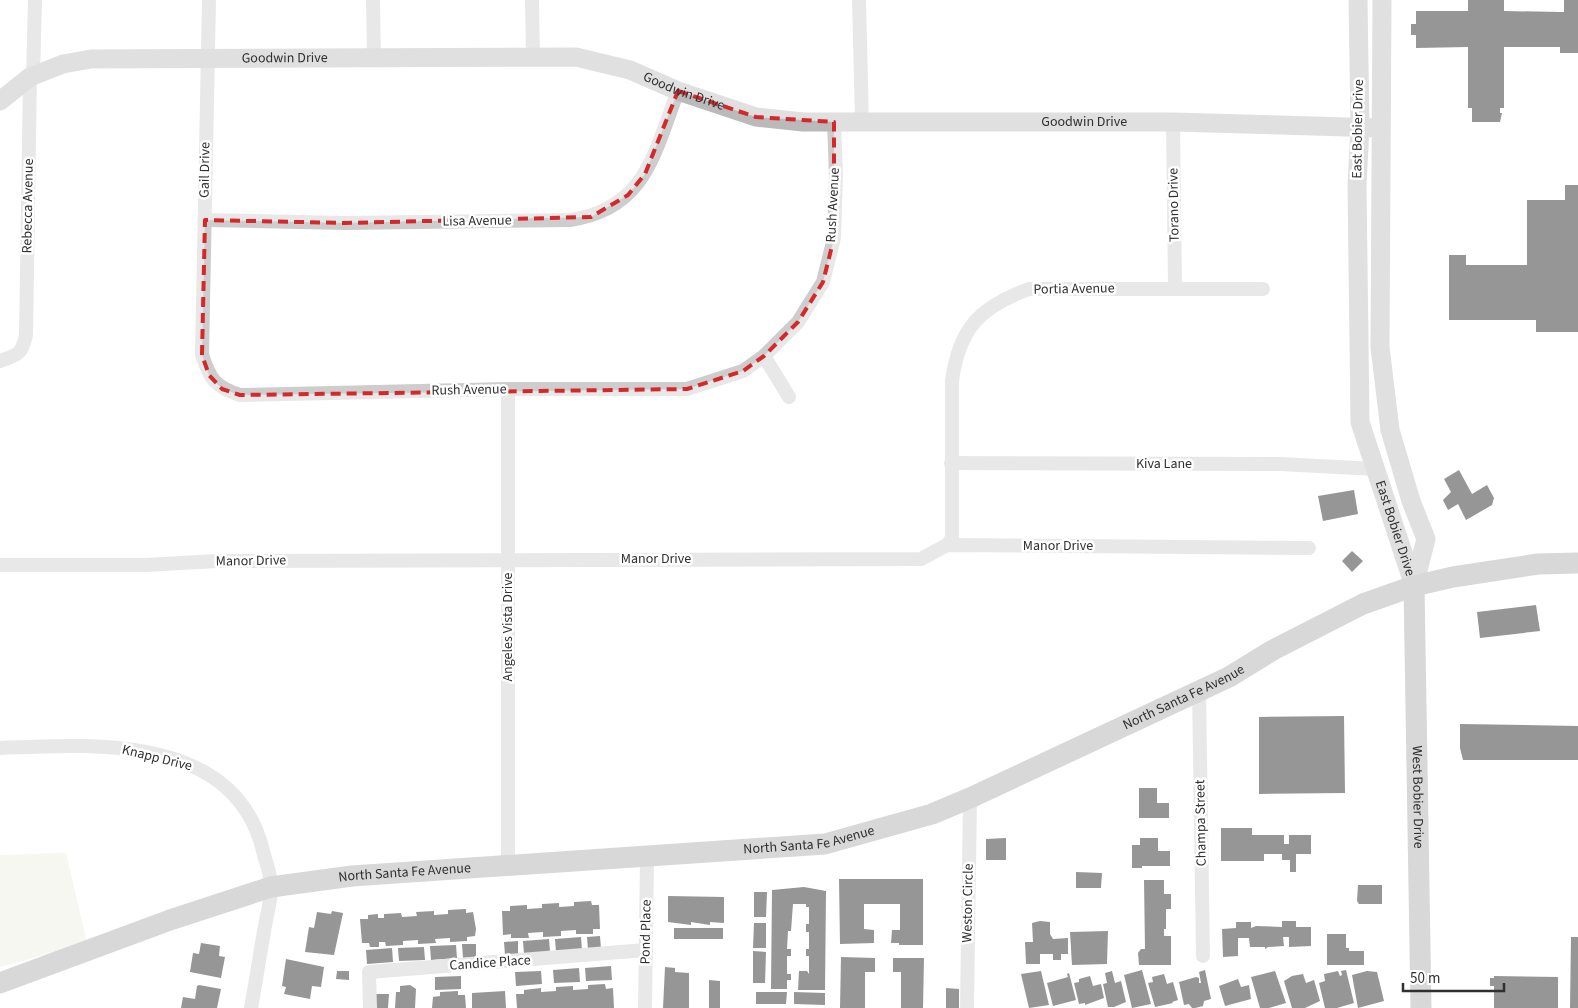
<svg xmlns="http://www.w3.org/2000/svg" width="1578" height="1008" font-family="'Source Sans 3',sans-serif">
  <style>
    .green { fill: #e8edde }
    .building { fill: #171717 }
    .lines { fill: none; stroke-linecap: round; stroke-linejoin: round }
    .street { stroke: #cdcdcd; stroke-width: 14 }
    .secondary { stroke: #bababa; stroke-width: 19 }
    .primary { stroke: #a8a8a8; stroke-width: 21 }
    .marked { fill: none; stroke: #d62828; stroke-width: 4; stroke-dasharray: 10 6; stroke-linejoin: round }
    .labels { text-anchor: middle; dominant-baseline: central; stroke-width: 5; stroke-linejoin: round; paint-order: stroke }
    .street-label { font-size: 14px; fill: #303030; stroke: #fff }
  </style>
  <rect width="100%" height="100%" fill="#fff"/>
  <polygon class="green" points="66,853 87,943 0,967 0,855"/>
  <g class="building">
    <polygon points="1468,0 1504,0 1504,11 1561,12 1564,12 1564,0 1578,0 1578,53 1560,53 1560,47 1504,47 1504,108 1500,108 1500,113 1502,113 1500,122 1472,122 1472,108 1468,108 1468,47 1416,48 1416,35 1411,35 1411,24 1416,24 1416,11 1468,11"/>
    <polygon points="1565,185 1578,185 1578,332 1536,332 1536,320 1449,320 1449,255 1466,255 1466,265 1527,265 1527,200 1565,200"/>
    <polygon points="1459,470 1472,494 1487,485 1494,498 1492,505 1466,520 1458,504 1448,510 1443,500 1451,492 1444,479"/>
    <polygon points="1354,490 1358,514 1323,521 1318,496"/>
    <polygon points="1352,551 1363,561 1352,572 1342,561"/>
    <polygon points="1536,605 1540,631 1480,638 1477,612"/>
    <polygon points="1344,716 1345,793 1259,794 1259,717"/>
    <polygon points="1460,724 1578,726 1578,760 1463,760 1460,748"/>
    <polygon points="1139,788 1157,788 1157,803 1169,803 1169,818 1139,818"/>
    <polygon points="1221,828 1252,828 1252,835 1284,835 1284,844 1289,844 1289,835 1311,835 1311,854 1296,854 1296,872 1290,872 1290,860 1282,860 1282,854 1264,854 1264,861 1221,861"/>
    <polygon points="1006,838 1006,860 986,860 986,839"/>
    <polygon points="1140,838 1158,838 1158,851 1170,851 1170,866 1142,866 1142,868 1132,868 1132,845 1140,845"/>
    <polygon points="1076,872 1102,873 1101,888 1076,888"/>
    <polygon points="839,879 923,879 923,945 899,945 899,943 891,943 892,930 900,930 900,904 864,904 864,929 874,930 874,943 840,944"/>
    <polygon points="1144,880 1164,880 1164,894 1171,894 1171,909 1166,909 1166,929 1164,929 1164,936 1171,936 1171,965 1139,965 1138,953 1141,949 1145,949"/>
    <polygon points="1358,885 1382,885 1382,904 1359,904 1357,901"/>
    <polygon points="804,887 826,891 825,990 798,990 799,971 807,971 809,974 809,956 806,956 806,949 809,949 809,932 806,932 806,924 809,924 809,907 806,907 806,904 793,904 791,931 788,931 787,949 791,949 791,956 787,956 787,974 791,974 791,980 787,980 787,989 771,989 772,890"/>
    <polygon points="754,892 767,892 766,917 754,917"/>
    <polygon points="668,896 724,897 724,923 710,922 710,925 691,922 691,925 668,922"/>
    <polygon points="591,901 592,905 599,905 600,929 593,929 593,934 576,934 576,930 561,931 561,936 543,937 543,932 528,933 529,938 511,938 511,934 503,935 502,911 510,911 510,906 527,905 527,909 542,908 542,904 559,903 559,907 574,906 574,902"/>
    <polygon points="466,909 466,913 473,912 476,929 475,936 467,937 467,941 450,942 450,938 435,939 436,943 418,944 418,940 403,941 403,945 386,946 385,942 379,942 379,947 370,947 369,943 362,943 360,919 368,919 368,915 378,914 378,918 384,918 384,914 401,913 402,917 417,916 416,912 434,911 434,915 448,914 448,910"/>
    <polygon points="332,911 343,913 334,955 305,952 309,927 314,928 317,912 331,914"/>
    <polygon points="1040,921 1050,922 1050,934 1053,939 1068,938 1068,954 1061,954 1061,960 1053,960 1053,954 1040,954 1040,964 1026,964 1025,942 1033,942 1032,923"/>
    <polygon points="1282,921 1296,921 1296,927 1311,927 1311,946 1289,947 1289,937 1283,937 1284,946 1268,947 1265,949 1265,947 1250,947 1249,938 1238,938 1238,956 1223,957 1222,929 1236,928 1236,922 1251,922 1251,928 1256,926 1282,927"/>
    <polygon points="754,923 766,923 766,948 753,948"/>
    <rect x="674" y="928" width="49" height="11"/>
    <polygon points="1108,931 1107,964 1072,965 1070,932"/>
    <polygon points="1327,934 1346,934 1346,948 1349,948 1349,951 1364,951 1364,965 1327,965"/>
    <polygon points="600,936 601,949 588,950 587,937"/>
    <polygon points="581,937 582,950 556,952 555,939"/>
    <polygon points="1571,937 1578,937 1578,1008 1570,1008"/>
    <polygon points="549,939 550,952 524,954 523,941"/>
    <polygon points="518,941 518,954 505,955 504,942"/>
    <polygon points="201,943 220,946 219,956 225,957 221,978 190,972 193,953 199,954"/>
    <polygon points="462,944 476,944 476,957 463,958"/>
    <polygon points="456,945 457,958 431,960 430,946"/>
    <polygon points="424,947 425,960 399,961 398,948"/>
    <polygon points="392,948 393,962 367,964 366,950"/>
    <polygon points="753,951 766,952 765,983 753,983"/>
    <polygon points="841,957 875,958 875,972 865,972 865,1008 840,1008"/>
    <polygon points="893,958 924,958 923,1008 901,1008 901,972 893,972"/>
    <polygon points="286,959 324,967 321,987 312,986 310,999 284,994 286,987 282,986"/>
    <polygon points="611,966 612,980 586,981 585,968"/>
    <polygon points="665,967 675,968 675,972 689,973 689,1008 663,1008"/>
    <polygon points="579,968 580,982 554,983 553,970"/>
    <polygon points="1142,970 1151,1004 1132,1008 1124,975"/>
    <polygon points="1205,970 1211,999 1204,1001 1203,1006 1195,1008 1192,1008 1189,1004 1184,1005 1179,982 1196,977 1199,978 1199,983 1201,983 1199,972"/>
    <polygon points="1346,970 1354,1003 1337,1008 1325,1008 1319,983 1325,981 1324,974 1338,971 1340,976 1342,975 1341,971"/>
    <polygon points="337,971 349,971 349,980 336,979"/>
    <polygon points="541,971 542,984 516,986 515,972"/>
    <polygon points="1041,971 1049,1005 1029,1008 1021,974"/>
    <polygon points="1112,971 1115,983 1121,981 1126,1002 1114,1007 1108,1007 1103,984 1107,983 1105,973"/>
    <polygon points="1275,971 1286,1003 1269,1008 1260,1008 1251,977"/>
    <polygon points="1367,971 1377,972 1384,1001 1358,1008 1352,975"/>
    <polygon points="1069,973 1076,1000 1053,1006 1047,983 1068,977 1067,974"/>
    <polygon points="1164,974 1167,984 1173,982 1178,1000 1172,1002 1173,1003 1155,1007 1148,983 1153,982 1152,977"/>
    <polygon points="1303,974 1306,983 1314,980 1320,1001 1305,1008 1292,1008 1284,981 1292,976"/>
    <polygon points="461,976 461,989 435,990 435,977"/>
    <polygon points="1090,976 1093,986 1101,984 1104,998 1085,1005 1085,1003 1079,1004 1074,983 1079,982 1079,979"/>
    <polygon points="1494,976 1558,977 1558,1008 1494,1008 1494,986 1490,986 1490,978 1494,978"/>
    <polygon points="1238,979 1241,987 1249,985 1251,999 1225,1006 1219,986"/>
    <polygon points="709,980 720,981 720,1008 709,1008"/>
    <polygon points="605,984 606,989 613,988 614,1008 517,1008 516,994 524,994 524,990 541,988 541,992 556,991 556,987 573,986 573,990 588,989 588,985"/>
    <polygon points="199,985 221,989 217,1008 181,1008 183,997 195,999 197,986"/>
    <polygon points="410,985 416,989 415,1008 395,1008 396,992 400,992 400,986"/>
    <polygon points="946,988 959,989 959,1008 946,1008"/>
    <polygon points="458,991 458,995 465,995 466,1008 432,1008 433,997 440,996 440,992"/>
    <polygon points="505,991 506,1008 472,1008 472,993"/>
    <polygon points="756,992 787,992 786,1004 756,1004"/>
    <polygon points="794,992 825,993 825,1005 794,1004"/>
    <polygon points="375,994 389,994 388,1008 375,1008"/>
  </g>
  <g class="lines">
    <g class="street">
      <path d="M209,0L202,355C210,379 215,387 240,395L508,389H687L743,371L764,356L798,322L823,282L834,238L836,176L834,122"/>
      <polyline points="373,0 374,57"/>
      <polyline points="532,0 533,57"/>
      <polyline points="859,0 862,122"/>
      <polyline points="33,77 35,0"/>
      <polyline points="1173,122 1175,287"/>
      <path d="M205,220L345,223L570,220C646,209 654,153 678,91"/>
      <polyline points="764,356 789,397"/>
      <path d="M0,361C18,355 22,354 26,335L30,77"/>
      <polyline points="508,389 508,865"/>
      <polyline points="951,463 1280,464 1376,469"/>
      <path d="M947,545L952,538V381C959,328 980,307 1029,289H1263"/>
      <polyline points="0,565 145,565 217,561 921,559 947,545 1309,548"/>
      <polyline points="1199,690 1203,956"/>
      <path d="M0,748C94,744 235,734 263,851C266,863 272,877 271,888C271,901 267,914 265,926C260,953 256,981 251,1008"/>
      <polyline points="370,1008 369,972 646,950"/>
      <polyline points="645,1008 647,857"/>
      <polyline points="967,1008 970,798"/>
    </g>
    <g class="secondary">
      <path id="s1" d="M1358,0L1360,127L1357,185L1360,422L1414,586"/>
      <polyline points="1382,0 1380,347 1390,430 1411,501 1426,539 1414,586"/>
      <path id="s2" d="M0,101L30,77L63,64L91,59L576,57L630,70L678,91L756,117L803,122H1173L1381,128"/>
    </g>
    <g class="primary">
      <path id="s3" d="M1414,586L1421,1008"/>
      <path id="s4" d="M0,983L170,920L271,887L352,876L825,844L932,814L970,798L1229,677L1273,650L1363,604L1414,586L1453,577L1538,564L1578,563"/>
    </g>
  </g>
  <path d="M0 0H1578V1008H0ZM678,91L756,117L834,122V238L823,282L798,322L764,356L743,371L687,389L240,395L222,389L209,375L202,355L205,220L345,223L591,217L628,195L645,174Z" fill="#fff" fill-opacity=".55" fill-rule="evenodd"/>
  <path class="marked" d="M678,91L756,117L834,122V238L823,282L798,322L764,356L743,371L687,389L240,395L222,389L209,375L202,355L205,220L345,223L591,217L628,195L645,174Z"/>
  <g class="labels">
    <g class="street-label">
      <text stroke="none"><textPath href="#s2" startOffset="296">Goodwin Drive</textPath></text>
      <text stroke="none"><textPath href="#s2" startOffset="701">Goodwin Drive</textPath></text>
      <text stroke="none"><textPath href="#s2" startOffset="1106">Goodwin Drive</textPath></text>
      <text transform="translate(1358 129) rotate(-89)">East Bobier Drive</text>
      <text transform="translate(205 170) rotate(-89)">Gail Drive</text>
      <text transform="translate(833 205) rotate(-87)">Rush Avenue</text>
      <text transform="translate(1174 205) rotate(-91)">Torano Drive</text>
      <text transform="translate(28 206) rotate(-89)">Rebecca Avenue</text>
      <text transform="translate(477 221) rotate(-1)">Lisa Avenue</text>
      <text transform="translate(1074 289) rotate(-1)">Portia Avenue</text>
      <text transform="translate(469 390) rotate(-1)">Rush Avenue</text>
      <text x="1164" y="464">Kiva Lane</text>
      <text stroke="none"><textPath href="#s1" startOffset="534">East Bobier Drive</textPath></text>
      <text x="1058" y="546">Manor Drive</text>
      <text x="656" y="559">Manor Drive</text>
      <text transform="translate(251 561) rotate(-1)">Manor Drive</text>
      <text transform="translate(508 627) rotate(-90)">Angeles Vista Drive</text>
      <text stroke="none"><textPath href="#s4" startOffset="1232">North Santa Fe Avenue</textPath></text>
      <text transform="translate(157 758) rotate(14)">Knapp Drive</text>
      <text stroke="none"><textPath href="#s3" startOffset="211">West Bobier Drive</textPath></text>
      <text transform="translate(1201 823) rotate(-91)">Champa Street</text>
      <text stroke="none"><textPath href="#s4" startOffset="828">North Santa Fe Avenue</textPath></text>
      <text stroke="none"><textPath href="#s4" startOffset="422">North Santa Fe Avenue</textPath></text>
      <text transform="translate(968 903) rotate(-89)">Weston Circle</text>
      <text transform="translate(646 932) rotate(-89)">Pond Place</text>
      <text transform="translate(490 963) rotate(-4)">Candice Place</text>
    </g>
  </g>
  <path d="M1403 983v8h101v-8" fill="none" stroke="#303030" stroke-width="2.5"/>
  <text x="1410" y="983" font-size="15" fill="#303030" stroke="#ffffff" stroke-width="4" paint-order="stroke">50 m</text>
</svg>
